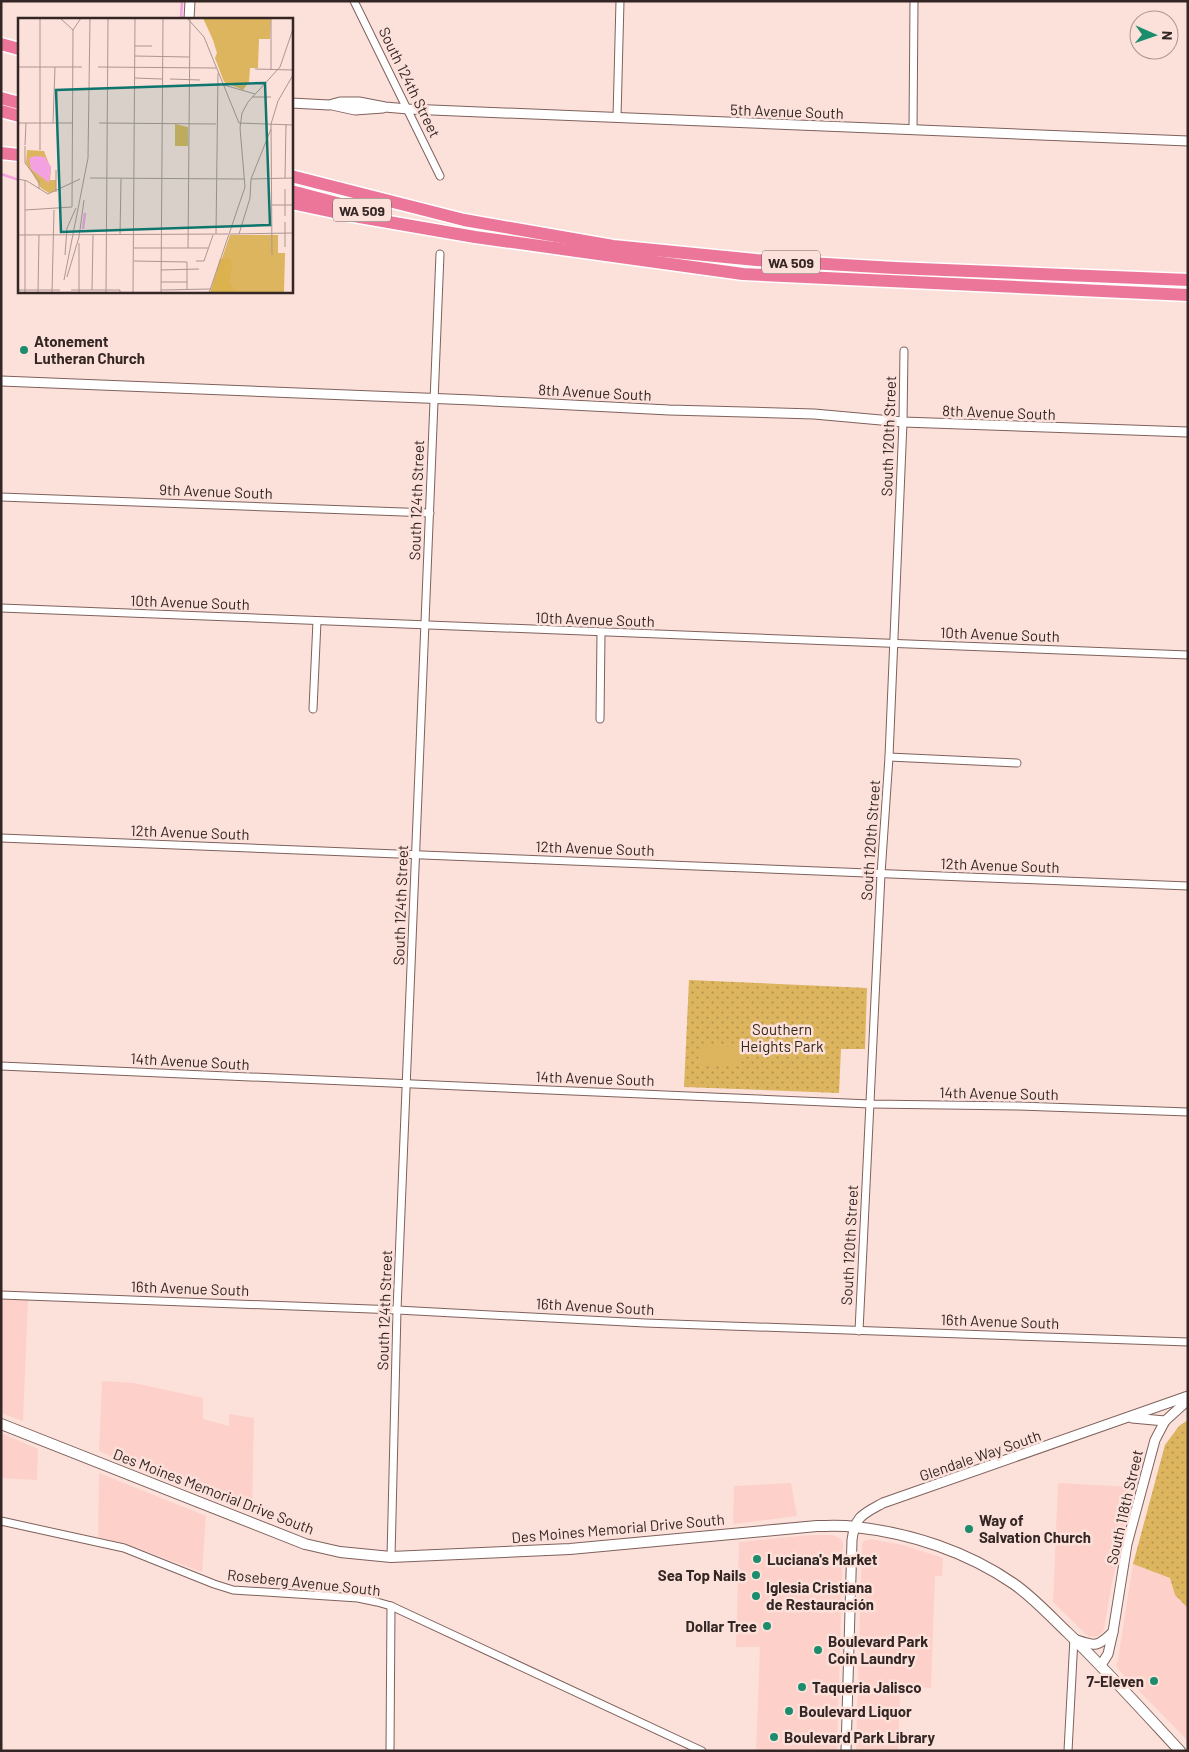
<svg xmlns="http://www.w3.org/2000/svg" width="1189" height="1752" font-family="Barlow,sans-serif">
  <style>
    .built { fill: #fdd1c9 }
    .grass { fill: url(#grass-dots) }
    .pitch { fill: #dcb55e }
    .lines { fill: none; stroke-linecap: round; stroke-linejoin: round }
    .stream { stroke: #f4a1e1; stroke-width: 2.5 }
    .minor-casing { stroke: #7f615b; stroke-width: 9 }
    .tertiary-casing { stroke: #7f615b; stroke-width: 11 }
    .secondary-casing { stroke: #7f615b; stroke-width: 12 }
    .motorway-casing { stroke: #fff; stroke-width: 15 }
    .minor { stroke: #fff; stroke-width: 7 }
    .tertiary { stroke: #fff; stroke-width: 9 }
    .secondary { stroke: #fff; stroke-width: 10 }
    .motorway { stroke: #ec7699; stroke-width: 12 }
    .poi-dot { fill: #1b8c6c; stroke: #fce0da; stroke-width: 2 }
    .labels { text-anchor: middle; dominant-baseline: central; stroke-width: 5; stroke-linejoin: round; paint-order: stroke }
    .shield { fill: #fce0da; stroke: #6f5e5b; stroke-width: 1 }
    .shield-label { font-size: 14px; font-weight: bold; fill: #332624 }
    .street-label { font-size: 15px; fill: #332624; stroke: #fce0da }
    .poi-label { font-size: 15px; font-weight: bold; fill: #332624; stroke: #fce0da; text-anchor: start }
    .park-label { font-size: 15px; fill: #302817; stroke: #fce0da }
    .inset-river { fill: none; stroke: #f4a1e1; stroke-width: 2.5 }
    .inset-road { fill: none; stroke: #ac9691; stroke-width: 1 }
    .view { fill: #0f766e; fill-opacity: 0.15; stroke: #0f766e; stroke-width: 2.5 }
    .inset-edge { fill: none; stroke: #332624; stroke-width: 2.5 }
  </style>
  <defs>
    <pattern id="grass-dots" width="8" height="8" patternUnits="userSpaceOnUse" patternTransform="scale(1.25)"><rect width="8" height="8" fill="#dcb55e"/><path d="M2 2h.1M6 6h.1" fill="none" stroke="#b3934d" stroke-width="1.8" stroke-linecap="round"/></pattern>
  </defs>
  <rect width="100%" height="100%" fill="#fce0da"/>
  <g class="built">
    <polygon points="28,1299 23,1421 1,1413 1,1300"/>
    <polygon points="102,1381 134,1383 203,1398 203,1419 229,1426 229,1414 254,1418 252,1513 99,1451"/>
    <polygon points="1,1433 38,1449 37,1480 1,1478"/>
    <polygon points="99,1473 206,1516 202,1572 126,1544 98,1537"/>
    <polygon points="791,1483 797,1516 733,1524 734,1486"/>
    <polygon points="1058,1483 1134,1487 1111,1587 1104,1630 1099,1636 1089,1637 1053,1602"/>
    <polygon points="809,1535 833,1535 841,1539 843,1543 837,1751 756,1751 760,1647 736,1647 739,1542"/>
    <polygon points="870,1539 903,1545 943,1558 942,1576 935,1576 931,1688 900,1687 898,1751 856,1751 862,1544 864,1541"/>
    <polygon points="1133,1564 1171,1578 1175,1595 1188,1608 1188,1741 1118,1669 1116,1665 1118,1660"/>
  </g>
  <g class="grass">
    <polygon points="689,980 867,988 865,1049 841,1049 839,1093 684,1087"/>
    <polygon points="1188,1420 1188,1608 1175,1595 1170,1578 1133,1564 1165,1445 1179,1426"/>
  </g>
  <polygon class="pitch" points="699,1046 741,1047 740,1066 698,1064"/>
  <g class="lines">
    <g class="stream">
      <polyline points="181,19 182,1"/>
      <polyline points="1,174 19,180"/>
    </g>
    <g class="minor-casing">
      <g id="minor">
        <polyline points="354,1 440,176"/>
        <polyline points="617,117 620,1"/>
        <polyline points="913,130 914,1"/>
        <polyline points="1,497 430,513"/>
        <polyline points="1,608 1188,655"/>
        <polyline points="313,709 317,621"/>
        <polyline points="600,719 601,633"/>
        <polyline points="889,757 1017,763"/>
        <polyline points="1,838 1188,886"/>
        <polyline points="1,1066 870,1104 1019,1106 1188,1112"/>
        <polyline points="1,1295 397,1310 645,1323 1188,1342"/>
        <polyline points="859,1331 881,874 889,757 903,422 904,351"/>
        <polyline points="1,1521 124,1548 214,1584 233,1590 358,1598 377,1602 391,1606 702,1751"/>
        <polyline points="391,1557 397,1310 440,254"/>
        <polyline points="390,1751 391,1606"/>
        <polyline points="1068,1751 1074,1638"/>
      </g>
    </g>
    <g class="tertiary-casing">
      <g id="tertiary">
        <polyline points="189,19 190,1"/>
        <polyline points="291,103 329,105 340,102 359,102 385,107 408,109 1188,141"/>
        <polyline points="332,105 355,110 383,108"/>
        <polyline points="1,381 473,400 669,410 814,414 903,422 1188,432"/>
        <polyline points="1132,1418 1165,1421"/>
        <path d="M1074,1639C1095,1646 1097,1648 1113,1632"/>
        <polyline points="1101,1665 1108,1654 1113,1632 1127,1544 1155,1440 1165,1421 1188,1400"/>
        <path d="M846,1751L852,1540C855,1516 863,1514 883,1503L1188,1396"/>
      </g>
    </g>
    <g class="secondary-casing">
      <path id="secondary" d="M1,1424L305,1544L340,1552L391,1557L570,1549L817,1526C829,1526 842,1525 855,1527C911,1533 968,1552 1014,1584C1034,1598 1050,1616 1068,1633C1107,1671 1143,1711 1180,1751"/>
    </g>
    <g class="motorway-casing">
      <g id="motorway">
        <polyline points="1,44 19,49"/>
        <polyline points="1,98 19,103"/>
        <polyline points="1,111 19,116"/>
        <polyline points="1,153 19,155"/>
        <polyline points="291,176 464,220 613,246 756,260 895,268 1188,280"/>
        <polyline points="291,191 360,209"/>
        <polyline points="291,203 348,215 475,237 743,274 1188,295"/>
      </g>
    </g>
    <use href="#minor" class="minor"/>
    <use href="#tertiary" class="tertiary"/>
    <use href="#secondary" class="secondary"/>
    <use href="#motorway" class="motorway"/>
  </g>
  <g class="poi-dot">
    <circle cx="24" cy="350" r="5"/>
    <circle cx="969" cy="1529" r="5"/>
    <circle cx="757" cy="1559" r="5"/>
    <circle cx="756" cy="1575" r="5"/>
    <circle cx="756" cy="1596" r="5"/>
    <circle cx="767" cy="1626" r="5"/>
    <circle cx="818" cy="1650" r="5"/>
    <circle cx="1154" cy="1681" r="5"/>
    <circle cx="802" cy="1687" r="5"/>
    <circle cx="789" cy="1711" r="5"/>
    <circle cx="774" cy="1737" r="5"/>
  </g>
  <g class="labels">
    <g class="shield">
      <rect x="333" y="198.5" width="58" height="23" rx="4"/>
      <rect x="762" y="250.5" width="58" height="23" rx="4"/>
    </g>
    <g class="shield-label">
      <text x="362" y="210">WA 509</text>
      <text x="791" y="262">WA 509</text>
    </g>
    <g class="street-label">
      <text transform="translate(410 82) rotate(64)">South 124th Street</text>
      <text transform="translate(787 111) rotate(2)">5th Avenue South</text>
      <text transform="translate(595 392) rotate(3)">8th Avenue South</text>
      <text transform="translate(999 412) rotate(2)">8th Avenue South</text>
      <text transform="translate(888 436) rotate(-88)">South 120th Street</text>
      <text transform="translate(216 491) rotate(2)">9th Avenue South</text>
      <text transform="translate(416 500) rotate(-88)">South 124th Street</text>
      <text transform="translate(190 602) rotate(2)">10th Avenue South</text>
      <text transform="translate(595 619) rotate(2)">10th Avenue South</text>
      <text transform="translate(1000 634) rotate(2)">10th Avenue South</text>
      <text transform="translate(190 832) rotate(2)">12th Avenue South</text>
      <text transform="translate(870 840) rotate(-86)">South 120th Street</text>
      <text transform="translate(595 848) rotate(2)">12th Avenue South</text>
      <text transform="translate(1000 865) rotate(2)">12th Avenue South</text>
      <text transform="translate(400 905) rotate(-88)">South 124th Street</text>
      <text transform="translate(190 1061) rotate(3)">14th Avenue South</text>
      <text transform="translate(595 1078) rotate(2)">14th Avenue South</text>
      <text transform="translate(999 1093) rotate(1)">14th Avenue South</text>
      <text transform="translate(849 1245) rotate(-87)">South 120th Street</text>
      <text transform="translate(190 1288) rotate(2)">16th Avenue South</text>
      <text transform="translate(595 1306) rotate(3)">16th Avenue South</text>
      <text transform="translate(384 1310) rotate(-88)">South 124th Street</text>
      <text transform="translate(1000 1321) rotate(2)">16th Avenue South</text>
      <text transform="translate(980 1455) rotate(-19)">Glendale Way South</text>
      <text transform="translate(214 1491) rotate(21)">Des Moines Memorial Drive South</text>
      <text transform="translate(1124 1507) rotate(-77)">South 118th Street</text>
      <text transform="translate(618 1528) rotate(-5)">Des Moines Memorial Drive South</text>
      <text transform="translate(304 1582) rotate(6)">Roseberg Avenue South</text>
    </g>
    <g class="poi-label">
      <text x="34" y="341">Atonement<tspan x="34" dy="17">Lutheran Church</tspan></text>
      <text x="979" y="1520">Way of<tspan x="979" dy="17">Salvation Church</tspan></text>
      <text x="767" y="1559">Luciana's Market</text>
      <text x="746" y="1575" text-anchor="end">Sea Top Nails</text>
      <text x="766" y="1587">Iglesia Cristiana<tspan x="766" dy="17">de Restauración</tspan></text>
      <text x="757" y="1626" text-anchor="end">Dollar Tree</text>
      <text x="828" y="1641">Boulevard Park<tspan x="828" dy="17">Coin Laundry</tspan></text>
      <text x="1144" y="1681" text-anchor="end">7-Eleven</text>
      <text x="812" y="1687">Taqueria Jalisco</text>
      <text x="799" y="1711">Boulevard Liquor</text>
      <text x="784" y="1737">Boulevard Park Library</text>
    </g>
    <g class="park-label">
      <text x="782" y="1029">Southern<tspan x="782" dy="17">Heights Park</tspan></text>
    </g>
  </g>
  <g transform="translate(18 18)">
    <rect width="275" height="275" fill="#fce0da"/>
    <path d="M185,0H253L252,21H241L240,50H232L231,64L225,72L206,64L197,40L199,35L195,22ZM157,106L170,109V128H157ZM9,132L26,133L33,151L32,162H38V173L31,175L23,170L8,145ZM212,217H260V235H267L266,275H192Z" fill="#dcb55e"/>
    <path d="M212,240L214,250L211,265L220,275H192L202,241Z" fill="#dcb24f"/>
    <path d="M222 224a6 6 0 1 1 12 0a6 6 0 1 1-12 0ZM223 236a7 7 0 1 1 14 0a7 7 0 1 1-14 0ZM223 250a7 7 0 1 1 14 0a7 7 0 1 1-14 0ZM235 260a7 7 0 1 1 14 0a7 7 0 1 1-14 0ZM212 261a7 7 0 1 1 14 0a7 7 0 1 1-14 0Z" fill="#dcb55e"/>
    <path d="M18,138L27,139L33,149L31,165L13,151L11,140Z" fill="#f4a1e1"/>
    <path class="inset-river" d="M65,211L67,195"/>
    <path class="inset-road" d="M22,0V132M42,0L55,12M169,0L186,19L221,105L275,107M117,28H134M117,38L171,39M0,49H64M80,49L198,50M237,51L275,52M253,52V0M117,60L144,61M152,61L182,62M206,67L237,76M234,79H253M0,105H55M35,105L37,49M81,105L198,106M7,127L8,105M7,128V145L21,163V171M72,160L227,161M267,160L268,106M0,161L9,163L30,176L62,161M233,161L275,160M267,171V198M38,174V152M253,187H275M7,192L54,189L55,12L63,0M267,204V229M198,216L200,55M212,216L275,215M221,216L232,180L233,161L253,111M0,217L210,216M102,217L103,161M116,230H190M170,230L172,0M47,237L49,210L58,190M254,237L253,106L260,83L275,57M116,243L169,244V271M178,243H186L195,217M143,252L181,251M49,259L61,219L66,182M46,262L70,140L72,0M143,264H169M0,272H42M53,272H102V275M74,272L75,217M143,272L192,271M7,275V162M20,275L21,217M34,275L36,192M61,275V225M88,275L90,0M115,275L117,0M143,275L145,0M191,275L227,169L222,110L224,95L230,84L262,49L275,11"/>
    <path class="view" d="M247,65L252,207L43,214L38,72Z"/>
    <rect width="275" height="275" class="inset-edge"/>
  </g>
  <rect width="1189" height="1752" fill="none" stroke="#332624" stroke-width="5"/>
  <g transform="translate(1154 35) rotate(92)"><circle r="24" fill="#fce0da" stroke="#ac9691"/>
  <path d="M0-4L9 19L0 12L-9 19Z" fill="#1b8c6c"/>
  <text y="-8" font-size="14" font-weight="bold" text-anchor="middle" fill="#332624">N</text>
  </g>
</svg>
